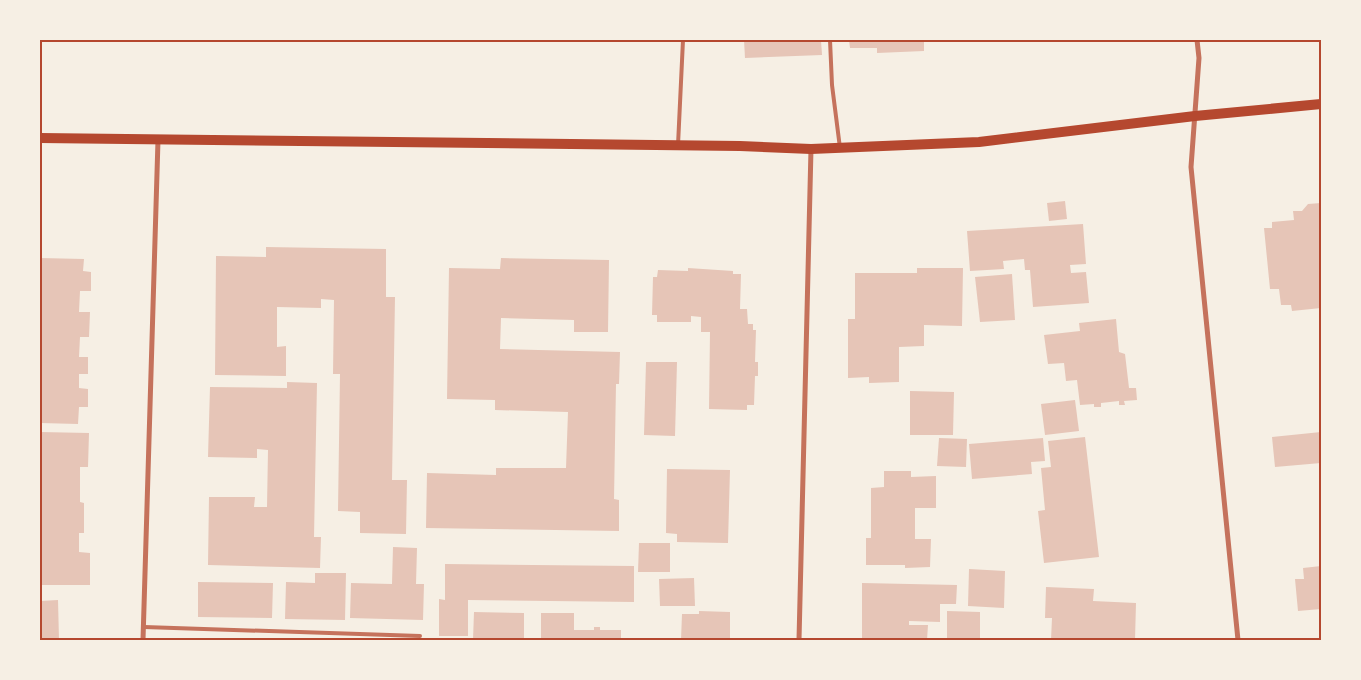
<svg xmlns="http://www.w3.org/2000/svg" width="1361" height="680" font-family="'Noto Sans',sans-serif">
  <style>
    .building { fill: #e6c5b7 }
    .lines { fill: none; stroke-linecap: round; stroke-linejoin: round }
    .service { stroke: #c5725c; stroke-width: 4 }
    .minor { stroke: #c5725c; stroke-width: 5 }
    .secondary { stroke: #b5482f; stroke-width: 10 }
    .neatline { fill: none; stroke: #b5482f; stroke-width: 2 }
  </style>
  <rect width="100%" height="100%" fill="#f6efe4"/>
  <g class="building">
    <polygon points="744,40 821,40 822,55 745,58"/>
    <polygon points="849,40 924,40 924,51 877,53 877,48 850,48"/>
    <polygon points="1065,201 1067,219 1049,221 1047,203"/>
    <polygon points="1321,203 1321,308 1292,311 1291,305 1281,305 1279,289 1270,289 1264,228 1272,228 1272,222 1294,220 1293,211 1302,211 1308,204"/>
    <polygon points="1083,224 1086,264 1070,265 1071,273 1086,272 1089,303 1033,307 1030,270 1025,270 1024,259 1003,261 1004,269 970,271 967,231"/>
    <polygon points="266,247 386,249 386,297 395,297 392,480 407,480 406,534 360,533 360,512 338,511 340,374 333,374 334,300 321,299 321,308 277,307 277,347 286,346 286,376 215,375 216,256 266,257"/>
    <polygon points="40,258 84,259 83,271 91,272 91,291 80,291 79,312 90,312 89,337 80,337 79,357 88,357 88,374 79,374 79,388 88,389 88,407 79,407 78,424 40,423"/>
    <polygon points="501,258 609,260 608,332 574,332 574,320 501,318 500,349 620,352 619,384 616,384 614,499 619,500 619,531 426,528 427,473 496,475 496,468 566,468 568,412 495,410 495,400 447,399 449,268 500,269"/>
    <polygon points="688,268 733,271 733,274 741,274 740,309 747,309 748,324 753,324 753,330 756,330 755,362 758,362 758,376 755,376 754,405 747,405 747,410 709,409 710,332 701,332 701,317 691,316 691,322 657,322 657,315 652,315 653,277 657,277 658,270 688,271"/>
    <polygon points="917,268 963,268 962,326 924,325 924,346 899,347 899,382 869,383 869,377 848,378 848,319 855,319 855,273 917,273"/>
    <polygon points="1012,274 1015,320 980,322 975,277"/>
    <polygon points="1116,319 1119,352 1125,354 1129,388 1136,388 1137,400 1124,401 1125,405 1119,405 1119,401 1101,403 1101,407 1094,407 1094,404 1080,405 1077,380 1066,381 1064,363 1048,364 1044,335 1080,331 1079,323"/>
    <polygon points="646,362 677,362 675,436 644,435"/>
    <polygon points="287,382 317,383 314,537 321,537 320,568 208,565 209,497 255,497 254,507 267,507 268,450 257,449 257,458 208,457 210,387 287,388"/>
    <polygon points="910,391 954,392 953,435 910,435"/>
    <polygon points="1075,400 1079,431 1045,435 1041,404"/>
    <polygon points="40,432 89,433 88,467 80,467 80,502 84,503 84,533 79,533 79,552 90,553 90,585 40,585"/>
    <polygon points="1321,432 1321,463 1275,467 1272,437"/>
    <polygon points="1085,437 1099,557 1044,563 1038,511 1045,510 1041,468 1051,467 1048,441"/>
    <polygon points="939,438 967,439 966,467 937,466"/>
    <polygon points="1043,438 1045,461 1031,462 1032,474 972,479 969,444"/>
    <polygon points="667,469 730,470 728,543 677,542 677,534 666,533"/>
    <polygon points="884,471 911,471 911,477 936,476 936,508 915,508 915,539 931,539 930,567 905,568 905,565 866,565 866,538 871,538 871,488 884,487"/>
    <polygon points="639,543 670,543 670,572 638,572"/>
    <polygon points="393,547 417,548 416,584 424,584 423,620 350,618 351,583 392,584"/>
    <polygon points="445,564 634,566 634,602 468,600 468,636 439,636 439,599 445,600"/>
    <polygon points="1321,566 1321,609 1298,611 1295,579 1304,579 1303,568"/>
    <polygon points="969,569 1005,571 1004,608 968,606"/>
    <polygon points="315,573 346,573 345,620 285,619 286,582 315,583"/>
    <polygon points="694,578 695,606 660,606 659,579"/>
    <polygon points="198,582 273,583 272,618 198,617"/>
    <polygon points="862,583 957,585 956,604 940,604 940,622 909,621 909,625 928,625 927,640 862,640"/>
    <polygon points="1046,587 1094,589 1093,601 1136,603 1135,640 1051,640 1052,618 1045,618"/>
    <polygon points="58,600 59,640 40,640 40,601"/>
    <polygon points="699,611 730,612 730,640 681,640 682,614 699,614"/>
    <polygon points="947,611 980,612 980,640 947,640"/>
    <polygon points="474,612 524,613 524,640 473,640"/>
    <polygon points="541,613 574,613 574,630 594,630 594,627 600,627 600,630 621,630 621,640 541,640"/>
  </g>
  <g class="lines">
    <g class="service">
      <polyline points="830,40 832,85 840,148"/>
      <polyline points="678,145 683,40"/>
      <polyline points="144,627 420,636"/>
    </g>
    <g class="minor">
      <polyline points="1197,40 1199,58 1191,167 1238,640"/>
      <polyline points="143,640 158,140"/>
      <polyline points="799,640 811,149"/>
    </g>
    <polyline class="secondary" points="40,138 740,146 811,149 979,142 1195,116 1321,104"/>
  </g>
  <rect width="1361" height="680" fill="none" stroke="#f6efe4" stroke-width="82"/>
  <rect x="41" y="41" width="1279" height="598" class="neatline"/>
</svg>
